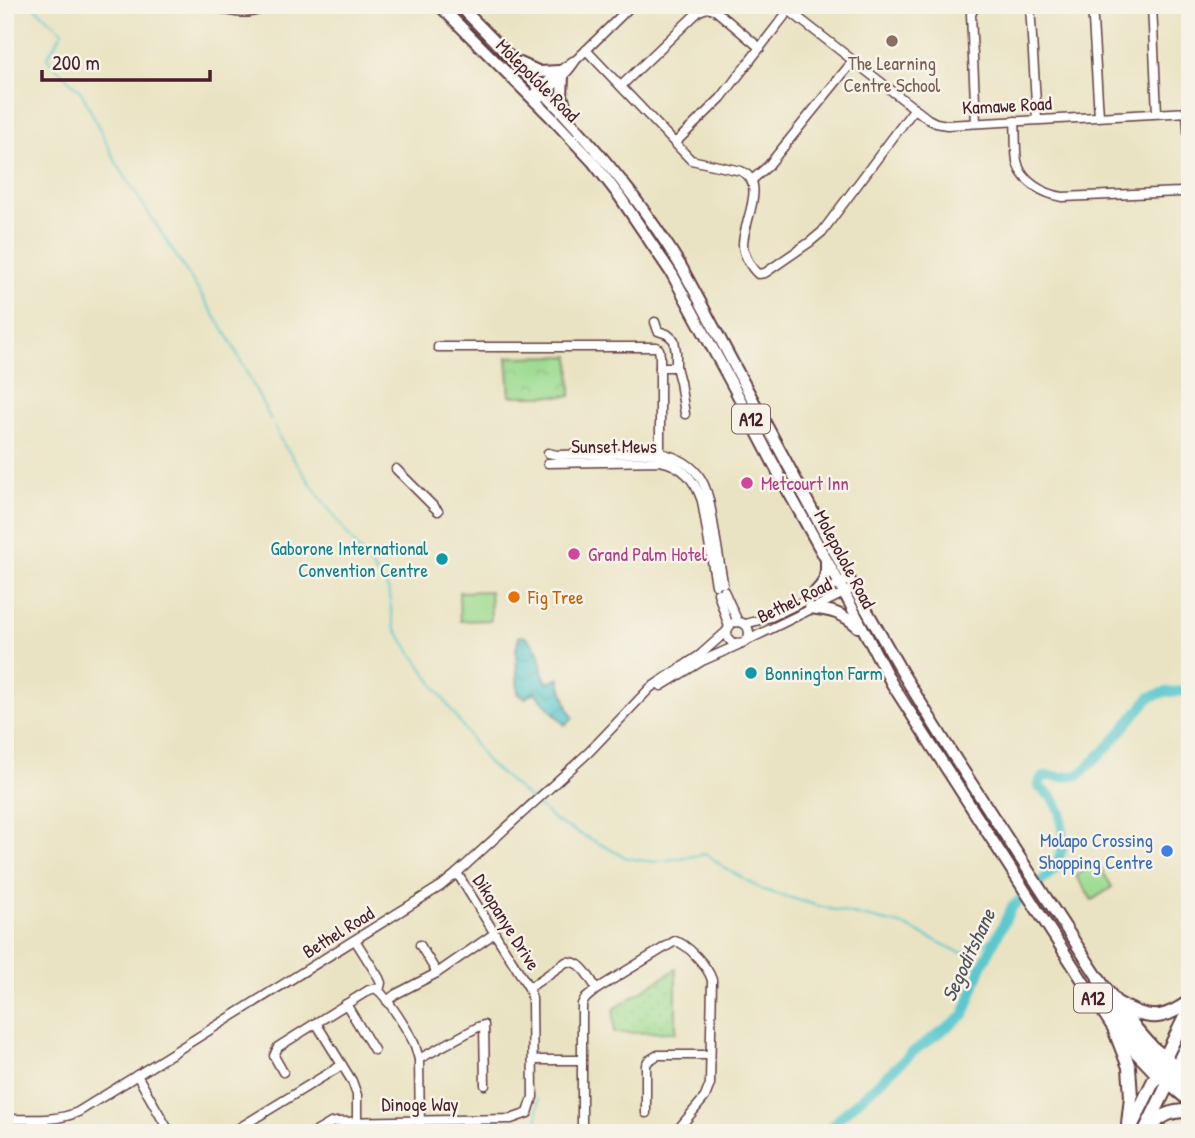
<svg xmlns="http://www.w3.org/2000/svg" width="1195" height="1138" font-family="'Patrick Hand',sans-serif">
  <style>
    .grass { fill: url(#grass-dots); stroke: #747e5e; stroke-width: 2 }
    .park { fill: url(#park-crowns); stroke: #747e5e; stroke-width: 2 }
    .pitch { fill: #9ddc92; stroke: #747e5e; stroke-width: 2 }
    .water { fill: url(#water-waves); stroke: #52747c; stroke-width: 2 }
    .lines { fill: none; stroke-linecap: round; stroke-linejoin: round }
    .stream { stroke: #5ac8ce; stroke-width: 2 }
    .river { stroke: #5ac8ce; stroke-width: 10 }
    .minor-casing { stroke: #623c42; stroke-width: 11 }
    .major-casing { stroke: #623c42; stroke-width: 14 }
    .highway-casing { stroke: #623c42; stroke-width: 16 }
    .minor { stroke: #fff; stroke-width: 8 }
    .major { stroke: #fff; stroke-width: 10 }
    .highway { stroke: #fff; stroke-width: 12 }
    .education-dot { fill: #8d6e63; stroke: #f7f3e8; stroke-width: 2.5 }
    .hotel-dot { fill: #d1479c; stroke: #f7f3e8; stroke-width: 2.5 }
    .culture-dot { fill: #0f9aa8; stroke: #f7f3e8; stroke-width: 2.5 }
    .food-dot { fill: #e8710a; stroke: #f7f3e8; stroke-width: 2.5 }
    .shop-dot { fill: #3f7fe0; stroke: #f7f3e8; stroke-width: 2.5 }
    .labels { text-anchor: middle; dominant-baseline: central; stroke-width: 5; stroke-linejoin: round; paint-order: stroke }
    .shield { fill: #f7f3e8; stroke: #7e5f64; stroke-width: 2 }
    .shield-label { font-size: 18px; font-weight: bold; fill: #4a1f2b }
    .education-label { font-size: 19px; fill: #785e54; stroke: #f7f3e8 }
    .street-label { font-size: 19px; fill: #4a1f2b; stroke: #f7f3e8 }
    .hotel-label { font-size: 19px; fill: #b23c85; stroke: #f7f3e8; text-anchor: start }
    .culture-label { font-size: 19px; fill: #0d838f; stroke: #f7f3e8; text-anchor: end }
    .food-label { font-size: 19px; fill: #c56008; stroke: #f7f3e8; text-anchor: start }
    .shop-label { font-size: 19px; fill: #366cbe; stroke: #f7f3e8; text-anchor: end }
    .water-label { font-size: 21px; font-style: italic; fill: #4f525c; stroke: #f7f3e8 }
  </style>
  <defs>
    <pattern id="grass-dots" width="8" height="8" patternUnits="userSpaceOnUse" patternTransform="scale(1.75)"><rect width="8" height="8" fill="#9ddc92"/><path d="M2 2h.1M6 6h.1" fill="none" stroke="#89bc7e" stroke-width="1.8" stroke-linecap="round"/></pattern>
    <pattern id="park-crowns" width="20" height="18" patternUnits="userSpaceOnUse" patternTransform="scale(1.75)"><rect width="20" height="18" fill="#9ddc92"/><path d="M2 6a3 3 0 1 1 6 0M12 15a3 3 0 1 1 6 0" fill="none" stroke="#89bc7e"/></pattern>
    <pattern id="water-waves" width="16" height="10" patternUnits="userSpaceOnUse" patternTransform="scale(1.75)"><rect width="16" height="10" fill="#5ac8ce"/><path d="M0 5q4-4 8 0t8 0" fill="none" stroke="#50abb1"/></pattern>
  </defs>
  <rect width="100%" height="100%" fill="#f7f3e8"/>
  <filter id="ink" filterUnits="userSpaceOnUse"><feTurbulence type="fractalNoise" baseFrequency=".0143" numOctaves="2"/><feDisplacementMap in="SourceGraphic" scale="14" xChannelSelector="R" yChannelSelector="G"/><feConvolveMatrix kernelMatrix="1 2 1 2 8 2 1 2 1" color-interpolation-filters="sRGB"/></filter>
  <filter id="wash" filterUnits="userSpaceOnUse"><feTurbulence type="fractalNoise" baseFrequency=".00686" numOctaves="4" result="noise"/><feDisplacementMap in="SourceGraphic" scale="28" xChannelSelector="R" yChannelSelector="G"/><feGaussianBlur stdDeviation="1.57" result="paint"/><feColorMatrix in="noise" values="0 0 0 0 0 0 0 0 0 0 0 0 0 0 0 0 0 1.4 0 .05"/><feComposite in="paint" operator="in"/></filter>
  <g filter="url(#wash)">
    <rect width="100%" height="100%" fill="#eae3c3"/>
    <polygon class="grass" points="676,969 676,1032 614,1033 614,1009"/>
    <polygon class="park" points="570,356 571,396 510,396 507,357"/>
    <g class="pitch">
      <polygon points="490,591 491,620 460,621 459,592"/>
      <polygon points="1097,862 1112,887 1092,900 1076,876"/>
    </g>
    <polygon class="water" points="519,636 527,637 540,654 542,672 547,683 559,678 568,708 573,718 565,725 535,692 525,698 518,694 516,651"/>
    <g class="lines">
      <g class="stream">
        <polyline points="32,5 63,31 47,58 81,92 117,164 229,338 271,420"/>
        <polyline points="275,427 282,442 322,500 388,589 394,627 487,762 530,799"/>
        <polyline points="537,805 557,822 627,858 653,862 707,854 725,868 763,890 826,908 905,926 961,953 976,950 997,934"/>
        <polyline points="538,1099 538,1133"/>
      </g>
      <polyline class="river" points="828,1133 838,1119 914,1051 964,1015 981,968 1012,907 1056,868 1063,846 1061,813 1053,798 1039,787 1040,780 1045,776 1062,777 1079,775 1106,749 1150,697 1165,692 1190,691"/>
    </g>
  </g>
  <g filter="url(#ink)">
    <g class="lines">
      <g class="minor-casing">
        <g id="minor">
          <path d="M211,5C236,14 248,16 272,5"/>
          <polyline points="782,5 928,119 936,123 947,125 1190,112"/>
          <polyline points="976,5 971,14 976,123"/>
          <polyline points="1030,5 1037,119"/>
          <polyline points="1092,5 1099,116"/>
          <polyline points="1152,5 1157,113"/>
          <path d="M586,50L691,160L741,171C768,182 743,223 743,244C743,254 751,268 758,274L765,273L810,242L822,232L915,108"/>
          <polyline points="621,86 699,11 707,8 715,10 760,48"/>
          <polyline points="531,97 559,71 573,61"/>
          <path d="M535,102C549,89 566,76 576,60L632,5"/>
          <polyline points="1187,112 1190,160"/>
          <path d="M1015,121C1016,134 1015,148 1017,161C1021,182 1044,194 1063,197L1180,192L1187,189L1190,185"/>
          <polyline points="675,143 721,98 789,10"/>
          <polyline points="752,180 768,166 853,61"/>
          <polyline points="655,322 658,331 667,334 674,340 676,352 676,367"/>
          <polyline points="438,347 656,347 659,349 660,356 660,461"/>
          <polyline points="660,367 676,367 680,382 685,414"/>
          <path d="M548,453L557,455L660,453C705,463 708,490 714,528C717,546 720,565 723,583"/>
          <path d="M548,463L660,461C683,465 695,480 702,501L716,585"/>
          <polyline points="396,469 438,511"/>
          <polyline points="724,591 738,622"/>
          <polyline points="718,593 729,627"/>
          <circle cx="738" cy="633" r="11"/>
          <polyline points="745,624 771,617 850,579"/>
          <polyline points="748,640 848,591"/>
          <polyline points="661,686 702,661 738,645"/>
          <polyline points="355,940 379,978 381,983 379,991"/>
          <polyline points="420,945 437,973"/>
          <path d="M529,988L566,962C582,960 589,978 597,989"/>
          <polyline points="387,1001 396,994 437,973 495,933"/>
          <polyline points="346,1004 374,1050"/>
          <polyline points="419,1059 478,1027 484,1025 485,1085"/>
          <polyline points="533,1060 581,1060"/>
          <polyline points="283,1072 274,1056 278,1047 316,1023"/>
          <polyline points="137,1075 170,1133"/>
          <polyline points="646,1113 646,1065 648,1061 658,1055 710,1055"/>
          <path d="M5,1119C30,1119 55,1122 78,1112L441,886L457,873L589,752L650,688L700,655L727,631"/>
          <path d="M357,1120V1095L352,1081L316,1023L369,990C374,989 374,987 379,991C388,999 408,1031 414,1043C416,1048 417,1053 419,1059L420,1133"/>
          <polyline points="231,1133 342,1065"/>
          <polyline points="314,1133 331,1123 337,1122 511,1119 528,1113 533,1097 532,999 529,988 457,873"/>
          <path d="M582,1133V1004L586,998L597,989L675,941C688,944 708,967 712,980L710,1084L705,1097L675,1133"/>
        </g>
      </g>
      <g class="major-casing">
        <g id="major">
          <polyline points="439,5 551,117 593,162 620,197 672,274 733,386 783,482 837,579 892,684 1115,1031 1157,1075 1190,1102"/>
          <path d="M459,5C518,65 579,126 630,192C649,217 666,242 682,268L854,588L903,674L953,755L1099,979L1138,1030L1153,1047L1190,1077"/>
          <polyline points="520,63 540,72 559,71"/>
          <polyline points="563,76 562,96 569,117"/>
          <path d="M809,598C822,586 827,581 826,562"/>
          <path d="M810,608C830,610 843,613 858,627"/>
        </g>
      </g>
      <g class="highway-casing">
        <g id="highway">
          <path d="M1099,979C1102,987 1105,996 1109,1004C1128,1039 1161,1064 1190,1090"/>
          <path d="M1117,1003C1148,1020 1161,1022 1190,1001"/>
          <polyline points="1115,1031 1129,1067 1131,1097 1128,1124"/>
          <path d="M1150,1127C1162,1115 1172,1110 1190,1111"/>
          <polyline points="1128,1133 1190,1007"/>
          <polyline points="1144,1133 1190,1039"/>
        </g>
      </g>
      <use href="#minor" class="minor"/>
      <use href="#major" class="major"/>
      <use href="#highway" class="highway"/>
    </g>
  </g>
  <circle class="education-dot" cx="892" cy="41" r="7"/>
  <g class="hotel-dot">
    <circle cx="747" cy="483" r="7"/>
    <circle cx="574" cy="554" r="7"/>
  </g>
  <g class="culture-dot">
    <circle cx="442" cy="559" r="7"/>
    <circle cx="751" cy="673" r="7"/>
  </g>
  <circle class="food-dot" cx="514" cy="597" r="7"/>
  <circle class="shop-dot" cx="1167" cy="851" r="7"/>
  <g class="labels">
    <g class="shield">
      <rect x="732" y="404.5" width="38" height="29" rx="5"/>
      <rect x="1074" y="983.5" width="38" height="29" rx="5"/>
    </g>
    <g class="shield-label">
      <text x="751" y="419">A12</text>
      <text x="1093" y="998">A12</text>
    </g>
    <g class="education-label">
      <text x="892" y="63">The Learning<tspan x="892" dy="22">Centre School</tspan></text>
    </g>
    <g class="street-label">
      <text transform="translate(538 80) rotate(45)">Molepolole Road</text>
      <text transform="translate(1007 105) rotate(-3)">Kamawe Road</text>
      <text x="614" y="446">Sunset Mews</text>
      <text transform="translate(845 559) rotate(62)">Molepolole Road</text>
      <text transform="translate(794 600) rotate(-26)">Bethel Road</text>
      <text transform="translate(507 922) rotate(58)">Dikopanye Drive</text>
      <text transform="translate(338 932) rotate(-32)">Bethel Road</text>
      <text x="420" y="1104">Dinoge Way</text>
    </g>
    <g class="hotel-label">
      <text x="761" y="483">Metcourt Inn</text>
      <text x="588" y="554">Grand Palm Hotel</text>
    </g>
    <g class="culture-label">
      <text x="428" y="548">Gaborone International<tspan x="428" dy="22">Convention Centre</tspan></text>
      <text x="765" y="673" text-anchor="start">Bonnington Farm</text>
    </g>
    <g class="food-label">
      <text x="528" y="597">Fig Tree</text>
    </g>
    <g class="shop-label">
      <text x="1153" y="840">Molapo Crossing<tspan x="1153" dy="22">Shopping Centre</tspan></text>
    </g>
    <g class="water-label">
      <text transform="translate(968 955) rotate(-65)">Segoditshane</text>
    </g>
  </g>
  <rect width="1195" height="1138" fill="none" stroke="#f7f3e8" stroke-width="28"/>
  <path d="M42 70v10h168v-10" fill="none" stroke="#4a1f2b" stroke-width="3.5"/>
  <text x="52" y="70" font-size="21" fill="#4a1f2b" stroke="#f7f3e8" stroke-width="5" paint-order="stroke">200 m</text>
</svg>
